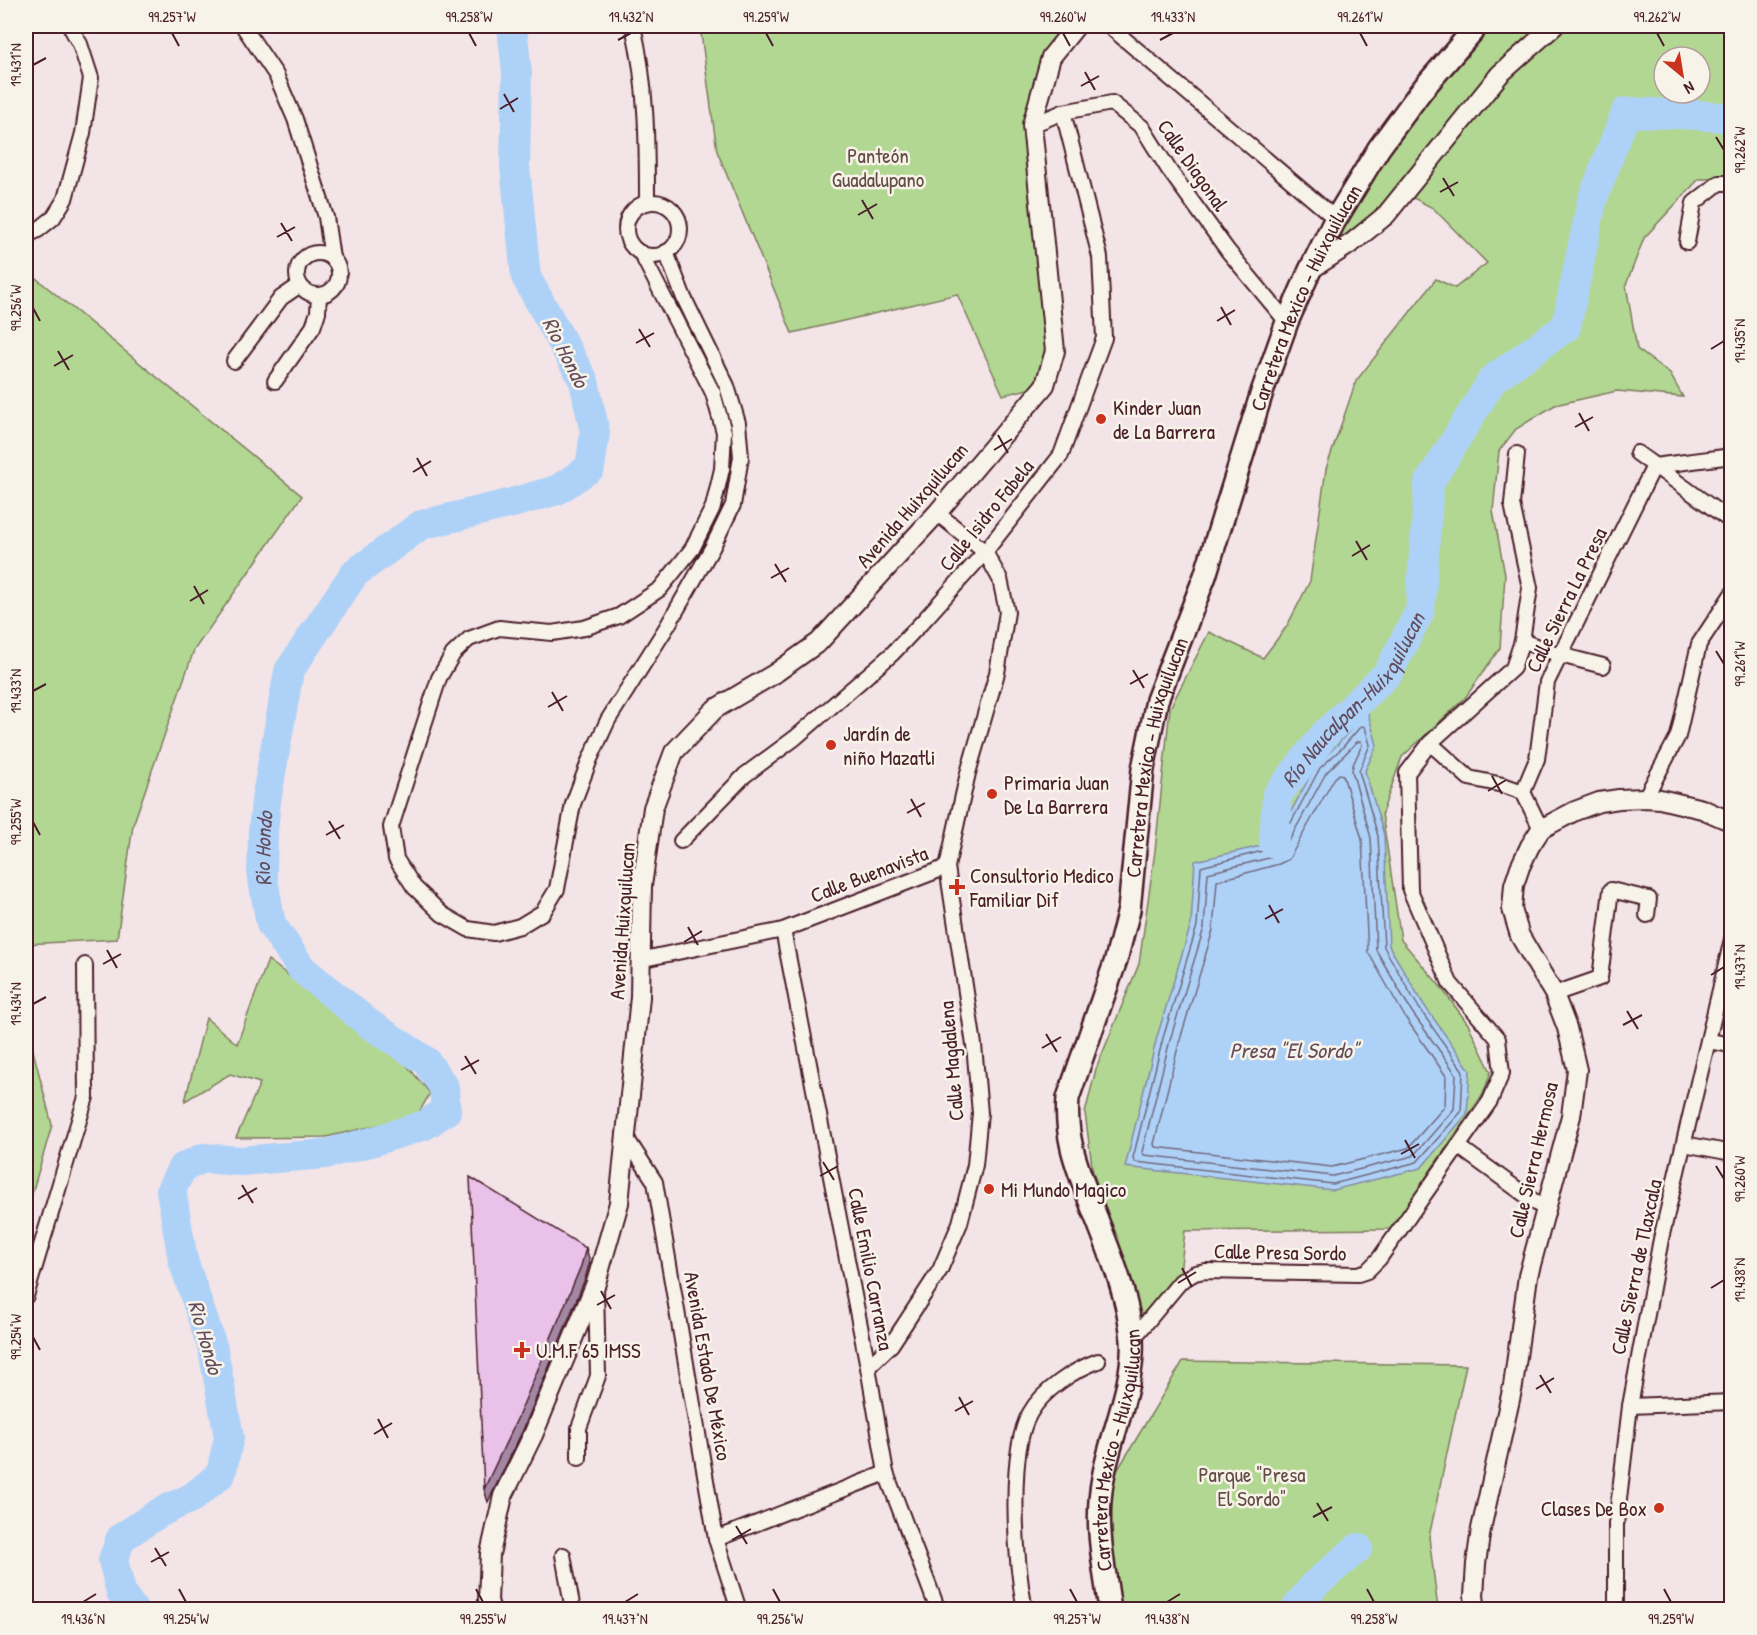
<svg xmlns="http://www.w3.org/2000/svg" width="1757" height="1635" font-family="'Patrick Hand',sans-serif">
  <style>
    .green { fill: #b2d792; stroke: #7e7b5e; stroke-width: 1.5; fill-rule: evenodd }
    .water { fill: #aed2f7; stroke: #868aa5; stroke-width: 1.5 }
    .lines { fill: none; stroke-linecap: round; stroke-linejoin: round }
    .shore { stroke: #72677d; stroke-width: 1.5 }
    .river { stroke: #aed2f7; stroke-width: 30 }
    .street-casing { stroke: #4a1f2b; stroke-width: 18 }
    .secondary-casing { stroke: #4a1f2b; stroke-width: 22 }
    .primary-casing { stroke: #4a1f2b; stroke-width: 26 }
    .street { stroke: #f7f3e8; stroke-width: 14 }
    .secondary { stroke: #f7f3e8; stroke-width: 18 }
    .primary { stroke: #f7f3e8; stroke-width: 21 }
    .shaded-wall { fill: #a387a3; stroke: #4a1f2b; stroke-width: 1.5 }
    .building { fill: #e9c1e9; stroke: #4a1f2b; stroke-width: 1.5 }
    .ticks { fill: none; stroke: #4a1f2b; stroke-width: 2 }
    .poi-dot { fill: #c8321e; stroke: #f7f3e8; stroke-width: 2 }
    .labels { text-anchor: middle; dominant-baseline: central; stroke-width: 5; stroke-linejoin: round; paint-order: stroke }
    .park-label { font-size: 21px; fill: #644d45; stroke: #f7f3e8 }
    .street-label { font-size: 21px; fill: #4a1f2b; stroke: #f7f3e8 }
    .poi-label { font-size: 21px; fill: #4a1f2b; stroke: #f7f3e8; text-anchor: start }
    .water-label { font-size: 22px; font-style: italic; fill: #634c5e; stroke: #f7f3e8 }
    .neatline { fill: none; stroke: #4a1f2b; stroke-width: 2 }
    .ticks-label { font-size: 15px; text-anchor: middle; fill: #4a1f2b }
  </style>
  <rect width="100%" height="100%" fill="#f3e4e8"/>
  <filter id="ink" filterUnits="userSpaceOnUse"><feTurbulence type="fractalNoise" baseFrequency=".0167" numOctaves="2"/><feDisplacementMap in="SourceGraphic" scale="12" xChannelSelector="R" yChannelSelector="G"/><feConvolveMatrix kernelMatrix="1 2 1 2 8 2 1 2 1" color-interpolation-filters="sRGB"/></filter>
  <g filter="url(#ink)">
    <g class="green">
      <polygon points="700,26 1076,26 1051,57 1032,125 1055,351 1045,385 1003,395 957,294 792,333 717,151"/>
      <path d="M1492,26H1731V179H1699L1644,238L1626,285L1637,349L1670,374L1683,397L1617,391L1555,405L1516,429L1499,451L1493,511L1505,575L1500,648L1465,698L1402,757L1382,813L1401,940L1440,986L1468,1024L1491,1072L1483,1094L1428,1174L1394,1229L1185,1231L1180,1273L1141,1317L1123,1256L1093,1173L1085,1113L1096,1069L1139,964L1155,851L1170,708L1209,632L1263,658L1287,626L1310,581L1326,469L1356,381L1436,279L1455,288L1487,263L1433,208L1396,189L1380,211L1351,230L1333,246L1357,199L1425,98ZM1664,57H1700V93H1664Z"/>
      <polygon points="26,270 302,496 194,650 133,825 117,939 26,944"/>
      <polygon points="268,960 404,1062 430,1093 417,1116 326,1137 236,1138 260,1083 230,1074 185,1101 206,1018 237,1044"/>
      <polygon points="26,1023 52,1125 26,1214"/>
      <path d="M1183,1361C1277,1363 1371,1363 1466,1365L1429,1537L1438,1609H1115L1105,1536L1108,1486Z"/>
    </g>
    <polygon class="water" points="1367,710 1377,745 1365,771 1384,835 1389,946 1424,1005 1470,1070 1467,1114 1421,1168 1333,1190 1125,1167 1157,1037 1191,924 1195,861 1274,843 1316,765 1338,744"/>
    <g class="lines">
      <g class="shore">
        <polygon points="1361,726 1365,727 1370,745 1359,771 1378,836 1384,947 1419,1008 1463,1071 1461,1112 1417,1162 1333,1184 1135,1162 1133,1158 1163,1038 1197,926 1201,867 1278,847 1320,768 1342,748"/>
        <polygon points="1361,741 1362,745 1353,765 1352,771 1371,838 1376,950 1412,1012 1456,1074 1454,1109 1413,1156 1333,1176 1144,1155 1142,1152 1170,1040 1204,928 1208,873 1277,856 1283,852 1326,773 1357,742"/>
        <polygon points="1339,774 1343,775 1362,839 1368,952 1405,1017 1446,1076 1445,1106 1408,1148 1332,1167 1155,1147 1154,1144 1179,1043 1213,930 1217,881 1279,864 1289,859 1334,779"/>
      </g>
      <g class="river">
        <path id="s1" d="M1274,843L1277,795L1325,734L1388,673L1420,611L1429,483L1493,379L1566,327L1592,201L1626,112L1698,115L1732,118"/>
        <path id="s2" d="M133,1610L121,1592L113,1560L121,1538L159,1513L193,1497L221,1474L229,1437L213,1349L183,1260L171,1190L182,1168L203,1158L240,1161L325,1154L371,1142L425,1125L446,1111L444,1087L426,1061L368,1023L302,969L271,924L262,874L263,832L266,801L289,671L354,574L421,525L512,503L557,490L590,468L595,433L584,381L526,277L515,167L517,73L512,26"/>
        <polyline points="1295,1610 1314,1585 1358,1548"/>
      </g>
      <g class="street-casing">
        <g id="street">
          <polyline points="243,26 276,75 295,119 326,217 332,258"/>
          <path d="M633,26C647,84 647,143 647,203"/>
          <polyline points="1109,26 1336,219"/>
          <polyline points="1032,125 1063,112 1112,103 1142,127 1169,170 1228,251 1287,322"/>
          <circle cx="653" cy="229" r="27"/>
          <polyline points="26,236 38,230 53,218 65,199 83,133 91,78 80,44 70,26"/>
          <polyline points="1687,242 1694,203 1719,183 1732,183"/>
          <circle cx="318" cy="274" r="21"/>
          <polyline points="641,253 713,393 724,432 722,469 713,507 692,549 660,589 619,616 584,628 552,633 499,628 469,639 453,654 439,678 391,827 396,859 414,887 442,914 468,929 494,933 520,926 543,912 557,889 573,804 590,759 608,720 668,625 712,548 733,505 741,457 738,423 727,386 684,298 666,252"/>
          <polyline points="234,361 281,298 300,285"/>
          <polyline points="275,381 313,327 318,312 319,296"/>
          <polyline points="1637,453 1732,522"/>
          <polyline points="1522,641 1560,655 1603,666"/>
          <polyline points="1430,743 1469,778 1503,785 1523,792 1541,829"/>
          <polyline points="1523,792 1537,759 1547,682 1654,466 1732,456"/>
          <polyline points="1645,798 1678,736 1699,644 1732,594"/>
          <polyline points="681,841 745,775 795,738 892,654 925,619 985,552 1061,455 1104,338 1100,257 1063,112"/>
          <polyline points="783,930 868,1367 886,1473 938,1610"/>
          <polyline points="639,960 783,930 947,867"/>
          <polyline points="1554,994 1600,978 1611,890 1649,899 1647,915"/>
          <polyline points="1708,1041 1732,1045"/>
          <polyline points="625,1136 655,1182 716,1539 739,1610"/>
          <polyline points="1684,1144 1732,1153"/>
          <polyline points="1458,1146 1546,1210"/>
          <polyline points="26,1296 86,1097 85,965"/>
          <polyline points="1132,1340 1181,1281 1195,1273 1205,1271 1358,1274 1367,1271 1379,1259 1490,1101 1502,1073 1498,1039 1450,983 1410,890 1407,773 1430,743 1513,668 1522,641 1530,588 1512,504 1517,454"/>
          <polyline points="868,1367 891,1345 940,1270 960,1223 975,1165 980,1113 974,1045 947,867 968,773 997,673 1007,612 1000,579 985,552 937,513"/>
          <polyline points="1630,1406 1732,1402"/>
          <polyline points="579,1458 579,1428 598,1376 596,1288"/>
          <polyline points="716,1539 886,1473"/>
          <polyline points="563,1555 573,1610"/>
          <path d="M1025,1610C1016,1565 1007,1452 1030,1413C1043,1390 1074,1370 1098,1361"/>
          <polyline points="1616,1610 1616,1524 1630,1406 1661,1239 1732,939"/>
        </g>
      </g>
      <g class="secondary-casing">
        <g id="secondary">
          <polyline points="1310,270 1353,242 1386,215 1500,74 1554,26"/>
          <polyline points="491,1610 488,1601 490,1554 503,1496 533,1435 596,1283 619,1203 640,997 642,886 653,808 674,752 715,709 774,674 819,642 937,513 1045,385 1055,351 1032,125 1051,57 1076,26"/>
          <polyline points="1476,1610 1474,1596 1476,1564 1481,1529 1513,1386 1528,1276 1571,1116 1577,1070 1567,1028 1554,994 1520,936 1512,909 1514,885 1520,867 1530,846 1541,829 1575,811 1599,802 1619,799 1645,798 1660,799 1702,809 1732,822"/>
        </g>
      </g>
      <g class="primary-casing">
        <g id="primary">
          <path id="s3" d="M1110,1610C1104,1565 1094,1523 1103,1478C1111,1434 1135,1383 1132,1340C1128,1290 1105,1242 1088,1196C1075,1162 1065,1135 1068,1098L1116,960L1129,910L1143,769L1157,700L1205,576L1262,392L1287,322L1310,270L1334,222L1379,148L1421,91L1477,26"/>
        </g>
      </g>
      <use href="#street" class="street"/>
      <use href="#secondary" class="secondary"/>
      <use href="#primary" class="primary"/>
    </g>
    <polygon class="shaded-wall" points="586,1248 590,1262 585,1279 523,1430 488,1502 484,1489"/>
    <polygon class="building" points="470,1177 586,1248 581,1266 518,1417 484,1489"/>
  </g>
  <path class="ticks" d="M172,33L179,46M469,33L476,46M766,33L773,46M1063,33L1070,46M1360,33L1367,46M1657,33L1664,46M618,40L631,33M1160,40L1173,33M33,65L46,58M1085,72L1095,90M1081,86L1099,76M504,94L514,112M500,109L518,98M1716,137L1724,150M1443,178L1454,196M1440,192L1458,182M862,200L873,219M858,215L877,204M281,223L292,241M277,237L295,227M1221,307L1231,325M33,308L40,321M1217,321L1235,310M639,329L650,347M636,343L654,333M1711,349L1724,341M58,351L69,370M54,366L73,355M1579,413L1589,431M1575,427L1593,417M998,435L1008,453M994,450L1012,439M417,458L427,476M413,472L431,461M1356,541L1367,560M1352,556L1370,545M775,564L786,582M771,578L789,568M194,586L204,604M190,601L208,590M1716,651L1724,664M1133,670L1144,688M1130,684L1148,674M33,691L46,684M552,692L563,711M548,707L567,696M1492,776L1502,794M1488,791L1506,780M911,799L921,817M907,813L925,803M329,821L340,839M33,822L40,835M326,835L344,825M1269,905L1279,923M1265,919L1283,909M688,927L698,945M684,942L702,931M107,950L117,968M103,964L121,954M1711,975L1724,967M33,1004L46,997M1627,1011L1638,1029M1623,1025L1642,1015M1046,1034L1057,1052M1042,1048L1061,1037M465,1056L476,1074M461,1070L479,1060M1405,1140L1415,1158M1401,1154L1419,1144M823,1162L834,1180M1716,1166L1724,1179M820,1176L838,1166M242,1185L253,1203M238,1199L257,1188M1182,1268L1192,1287M1178,1283L1196,1272M1711,1288L1724,1280M601,1291L611,1309M597,1305L615,1295M33,1337L40,1350M1540,1375L1551,1393M1536,1389L1554,1378M959,1397L969,1415M955,1411L973,1401M378,1419L388,1438M374,1434L392,1423M1317,1503L1328,1521M1313,1517L1332,1507M736,1526L747,1544M732,1540L751,1529M155,1548L166,1566M151,1562L169,1552M179,1589L186,1602M476,1589L483,1602M773,1589L780,1602M1070,1589L1077,1602M1367,1589L1374,1602M1664,1589L1671,1602M83,1602L96,1594M625,1602L638,1594M1167,1602L1180,1594"/>
  <g class="poi-dot">
    <circle cx="1101" cy="419" r="6"/>
    <circle cx="831" cy="745" r="6"/>
    <circle cx="992" cy="794" r="6"/>
    <path d="M954 878h6v6h6v6h-6v6h-6v-6h-6v-6h6z"/>
    <circle cx="989" cy="1189" r="6"/>
    <path d="M519 1341h6v6h6v6h-6v6h-6v-6h-6v-6h6z"/>
    <circle cx="1659" cy="1508" r="6"/>
  </g>
  <g class="labels">
    <g class="park-label">
      <text x="878" y="155">Panteón<tspan x="878" dy="24">Guadalupano</tspan></text>
      <text x="1252" y="1474">Parque "Presa<tspan x="1252" dy="24">El Sordo"</tspan></text>
    </g>
    <g class="street-label">
      <text transform="translate(1193 165) rotate(55)">Calle Diagonal</text>
      <text stroke="none"><textPath href="#s3" startOffset="1366">Carretera Mexico - Huixquilucan</textPath></text>
      <text transform="translate(912 505) rotate(-49)">Avenida Huixquilucan</text>
      <text transform="translate(986 515) rotate(-51)">Calle Isidro Fabela</text>
      <text transform="translate(1566 600) rotate(-64)">Calle Sierra La Presa</text>
      <text stroke="none"><textPath href="#s3" startOffset="880">Carretera Mexico - Huixquilucan</textPath></text>
      <text transform="translate(869 874) rotate(-21)">Calle Buenavista</text>
      <text transform="translate(622 921) rotate(-86)">Avenida Huixquilucan</text>
      <text transform="translate(951 1061) rotate(-95)">Calle Magdalena</text>
      <text transform="translate(1533 1160) rotate(-77)">Calle Sierra Hermosa</text>
      <text transform="translate(1280 1252) rotate(1)">Calle Presa Sordo</text>
      <text transform="translate(1636 1267) rotate(-78)">Calle Sierra de Tlaxcala</text>
      <text transform="translate(871 1269) rotate(79)">Calle Emilio Carranza</text>
      <text transform="translate(708 1366) rotate(80)">Avenida Estado De México</text>
      <text stroke="none"><textPath href="#s3" startOffset="162">Carretera Mexico - Huixquilucan</textPath></text>
    </g>
    <g class="poi-label">
      <text x="1113" y="407">Kinder Juan<tspan x="1113" dy="24">de La Barrera</tspan></text>
      <text x="843" y="733">Jardín de<tspan x="843" dy="24">niño Mazatli</tspan></text>
      <text x="1004" y="782">Primaria Juan<tspan x="1004" dy="24">De La Barrera</tspan></text>
      <text x="970" y="875">Consultorio Medico<tspan x="970" dy="24">Familiar Dif</tspan></text>
      <text x="1001" y="1189">Mi Mundo Magico</text>
      <text x="536" y="1350">U.M.F 65 IMSS</text>
      <text x="1647" y="1508" text-anchor="end">Clases De Box</text>
    </g>
    <g class="water-label">
      <text transform="translate(566 352) rotate(63)">Rio Hondo</text>
      <text stroke="none"><textPath href="#s1" startOffset="171">Río Naucalpan-Huixquilucan</textPath></text>
      <text stroke="none"><textPath href="#s2" startOffset="1130">Rio Hondo</textPath></text>
      <text x="1294" y="1050">Presa "El Sordo"</text>
      <text transform="translate(206 1337) rotate(74)">Rio Hondo</text>
    </g>
  </g>
  <rect width="1757" height="1635" fill="none" stroke="#f7f3e8" stroke-width="66"/>
  <g transform="translate(1682 75) rotate(150)"><circle r="28" fill="#f7f3e8" stroke="#b29e9c" stroke-width="1.5"/>
  <path d="M0-4.5L10 22L0 15L-10 22Z" fill="#c8321e"/>
  <text y="-9" font-size="16" font-weight="bold" text-anchor="middle" fill="#4a1f2b">N</text>
  </g>
  <rect x="33" y="33" width="1691" height="1569" class="neatline"/>
  <g class="ticks-label">
    <text x="172" y="22">99.257°W</text>
    <text x="469" y="22">99.258°W</text>
    <text x="631" y="22">19.432°N</text>
    <text x="766" y="22">99.259°W</text>
    <text x="1063" y="22">99.260°W</text>
    <text x="1173" y="22">19.433°N</text>
    <text x="1360" y="22">99.261°W</text>
    <text x="1657" y="22">99.262°W</text>
    <text transform="translate(16 65) rotate(-90)" y="5">19.431°N</text>
    <text transform="translate(1740 150) rotate(-90)" y="5">99.262°W</text>
    <text transform="translate(16 308) rotate(-90)" y="5">99.256°W</text>
    <text transform="translate(1740 341) rotate(-90)" y="5">19.435°N</text>
    <text transform="translate(1740 664) rotate(-90)" y="5">99.261°W</text>
    <text transform="translate(16 691) rotate(-90)" y="5">19.433°N</text>
    <text transform="translate(16 822) rotate(-90)" y="5">99.255°W</text>
    <text transform="translate(1740 967) rotate(-90)" y="5">19.437°N</text>
    <text transform="translate(16 1004) rotate(-90)" y="5">19.434°N</text>
    <text transform="translate(1740 1179) rotate(-90)" y="5">99.260°W</text>
    <text transform="translate(1740 1280) rotate(-90)" y="5">19.438°N</text>
    <text transform="translate(16 1337) rotate(-90)" y="5">99.254°W</text>
    <text x="83" y="1624">19.436°N</text>
    <text x="186" y="1624">99.254°W</text>
    <text x="483" y="1624">99.255°W</text>
    <text x="625" y="1624">19.437°N</text>
    <text x="780" y="1624">99.256°W</text>
    <text x="1077" y="1624">99.257°W</text>
    <text x="1167" y="1624">19.438°N</text>
    <text x="1374" y="1624">99.258°W</text>
    <text x="1671" y="1624">99.259°W</text>
  </g>
</svg>
